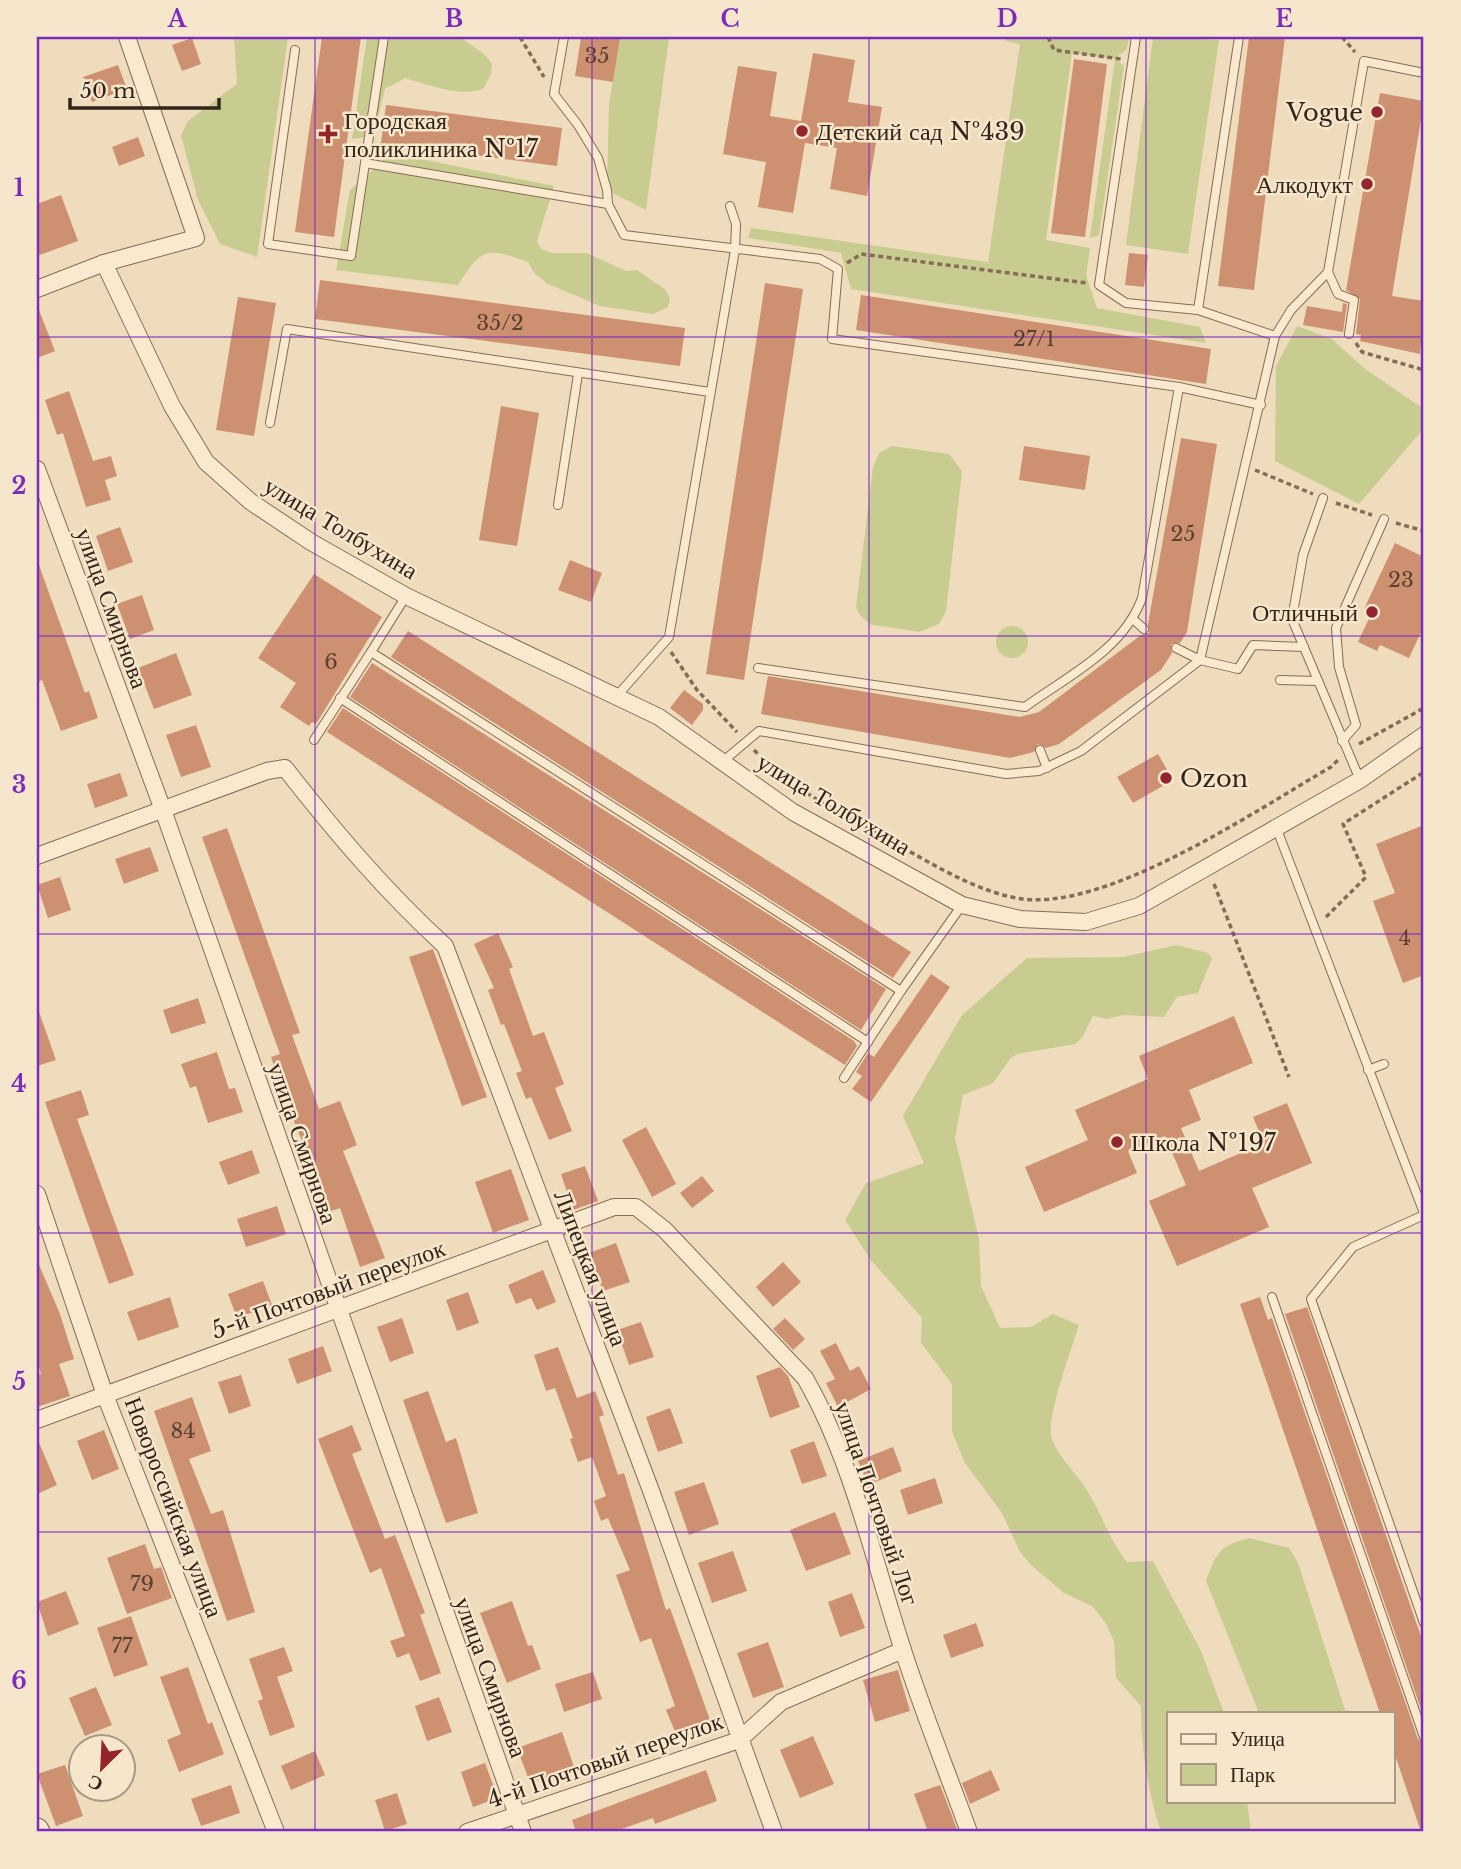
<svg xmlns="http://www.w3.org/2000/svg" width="1461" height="1869" font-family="'Libre Baskerville',serif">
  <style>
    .green { fill: #c9cc90 }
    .building { fill: #cd9171 }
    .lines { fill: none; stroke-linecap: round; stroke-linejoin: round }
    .lane-casing { stroke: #866c56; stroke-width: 10 }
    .street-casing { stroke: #866c56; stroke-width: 18 }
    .secondary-casing { stroke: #674d39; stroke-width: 25 }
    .path { stroke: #866c56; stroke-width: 3.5; stroke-dasharray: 5 3.5; stroke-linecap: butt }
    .lane { stroke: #f9eacf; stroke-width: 8 }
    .street { stroke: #f9eacf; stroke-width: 16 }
    .secondary { stroke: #f9eacf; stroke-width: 23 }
    .grid { fill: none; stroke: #7b2cbf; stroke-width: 2; stroke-opacity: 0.55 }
    .poi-dot { fill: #95252d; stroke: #f6e7cc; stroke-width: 2.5 }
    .labels { text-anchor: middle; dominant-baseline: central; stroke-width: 5; stroke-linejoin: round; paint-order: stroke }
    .number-label { font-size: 21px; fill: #5a4030 }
    .poi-label { font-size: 24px; fill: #34251b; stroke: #f6e7cc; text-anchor: start }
    .street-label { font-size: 24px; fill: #34251b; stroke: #f6e7cc }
    .neatline { fill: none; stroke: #7b2cbf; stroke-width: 2.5 }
    .grid-label { font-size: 23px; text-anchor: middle; font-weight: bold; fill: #7b2cbf }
  </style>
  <rect width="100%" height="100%" fill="#eedcbc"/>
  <g class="green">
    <polygon points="234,37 288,37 257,257 220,244 198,200 181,135 188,121 237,84"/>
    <path d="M367,37H460L484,54L492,64L491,74L483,89C457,97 430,85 405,78L385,89L373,136L352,139Z"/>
    <polygon points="620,37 669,37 646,210 607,190 609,104"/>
    <polygon points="1005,37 1130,37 1126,50 1115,58 1124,66 1099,235 1090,238 1115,59 1072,53 1046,240 1090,248 1086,275 1097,308 1200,327 1206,343 851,289 841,253 748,238 751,228 988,262 1020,44 1005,41"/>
    <polygon points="1153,37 1219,40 1188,254 1126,245"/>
    <path d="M391,153L554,186L537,241L541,249L553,253H587L626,271L637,270L666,290L670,299L668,307L653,314L600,306L548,284L534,273L528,262C486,247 482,247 458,285L336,270L350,190Z"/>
    <polygon points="1297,326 1332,339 1365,369 1424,409 1424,428 1359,504 1275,461 1276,366"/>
    <polygon points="892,446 949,454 962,471 946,611 939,624 919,632 869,624 859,614 856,607 873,467 879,453"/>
    <circle cx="1012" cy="642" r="16"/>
    <path d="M1177,945L1208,953L1212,958L1198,993L1177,997L1164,1017L1124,1015L1107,1019L1093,1016L1082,1038L1075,1044L1017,1054L1010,1059L993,1083L963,1095L955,1138L979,1239L981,1286L1000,1328L1031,1327L1053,1314L1079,1325C1072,1348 1045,1419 1052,1439C1059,1459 1078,1474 1088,1492C1102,1515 1110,1541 1127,1562L1153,1561L1201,1651L1224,1713H1169V1801H1247L1251,1832H1161C1148,1794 1141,1748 1141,1706L1116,1678L1114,1641L1105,1622L1092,1606L1064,1593L1031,1565L1020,1552L1002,1513L965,1463L952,1432V1384L921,1343L922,1318L870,1259L845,1220L866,1183L924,1163L903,1116L962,1015L1027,958L1123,957Z"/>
    <path d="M1249,1538L1289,1548L1298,1563L1346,1713H1259L1206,1581C1216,1553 1219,1546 1249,1538Z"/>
  </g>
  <g class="building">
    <polygon points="322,37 361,37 334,237 295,232"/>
    <polygon points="581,37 620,37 613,82 575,76"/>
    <polygon points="1249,37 1285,37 1254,290 1218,286"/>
    <polygon points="192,38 201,64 182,71 172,45"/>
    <polygon points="813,53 855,60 848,102 882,107 867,196 830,189 837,148 805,143 793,213 758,207 766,162 723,154 738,66 777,72 770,116 801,121"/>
    <polygon points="1074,59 1107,64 1085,237 1051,233"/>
    <polygon points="118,65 127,89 92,102 83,77"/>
    <polygon points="1380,93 1424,101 1392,296 1424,301 1420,354 1360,341 1361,335 1356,334 1360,299 1346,290"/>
    <polygon points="386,105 562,128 557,166 381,143"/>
    <polygon points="138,137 145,156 119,166 112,147"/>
    <polygon points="61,195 78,241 37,256 37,204"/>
    <polygon points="1129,253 1148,255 1144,287 1125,285"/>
    <polygon points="320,280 685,328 680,366 315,319"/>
    <polygon points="765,283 803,289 744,680 706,674"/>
    <polygon points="861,295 1211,349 1206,384 856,330"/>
    <polygon points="238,297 276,303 254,436 216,430"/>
    <polygon points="1343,303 1347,304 1343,332 1303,325 1307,306 1342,312"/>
    <polygon points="37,305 55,351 37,358"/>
    <polygon points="69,391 93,461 111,456 117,476 105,480 111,500 86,507 63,433 57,435 45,400"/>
    <polygon points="501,406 539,413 517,546 479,540"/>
    <polygon points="1181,438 1217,444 1187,632 1180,643 1171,644 1172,653 1161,670 1059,744 1046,748 1038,744 1034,752 1010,758 761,714 768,676 1020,717 1039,712 1141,635 1149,633 1148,624"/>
    <polygon points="1024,446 1090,456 1085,490 1019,480"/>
    <polygon points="120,527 133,562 108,571 96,536"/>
    <polygon points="1395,543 1424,557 1424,626 1409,658 1380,645 1377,651 1358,642 1372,612 1364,609"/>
    <polygon points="570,560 602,573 591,602 558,590"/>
    <polygon points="39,565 85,693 89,691 98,718 61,731 42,680 37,682"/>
    <polygon points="314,574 382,617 316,724 312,722 309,726 280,707 296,683 258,658"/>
    <polygon points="142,595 154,630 130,639 117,604"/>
    <polygon points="408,631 911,952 893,978 391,657"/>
    <polygon points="176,653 192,695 154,709 138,668"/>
    <polygon points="372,663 886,989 861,1030 350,697"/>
    <polygon points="684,690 703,704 703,710 692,725 670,708"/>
    <polygon points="343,708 854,1041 857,1046 845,1065 327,732"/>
    <polygon points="196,725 211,767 181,777 166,735"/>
    <polygon points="1158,754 1173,780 1133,803 1117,777"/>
    <polygon points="120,773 128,796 95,808 87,784"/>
    <polygon points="1424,825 1424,975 1403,983 1373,901 1395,893 1376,844"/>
    <polygon points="227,828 300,1033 292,1035 319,1109 340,1101 357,1145 343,1151 385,1258 360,1267 340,1208 331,1211 293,1119 271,1057 280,1054 202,837"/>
    <polygon points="150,847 159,871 124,884 115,859"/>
    <polygon points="60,877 71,910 48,918 37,885"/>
    <polygon points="498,933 513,967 509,969 533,1036 544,1032 564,1084 555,1088 572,1131 549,1140 531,1097 526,1099 516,1073 522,1071 504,1024 501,1025 488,990 494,988 474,944"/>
    <polygon points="433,949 487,1097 462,1106 409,957"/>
    <polygon points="931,974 950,987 871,1102 852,1089 862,1076 856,1072 868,1053 874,1057"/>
    <polygon points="198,998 206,1023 171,1034 163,1010"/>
    <polygon points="39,1012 56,1060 37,1066 37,1013"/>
    <polygon points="1234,1016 1253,1063 1189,1090 1201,1120 1181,1128 1199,1171 1264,1143 1253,1117 1287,1103 1312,1163 1252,1188 1269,1227 1177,1266 1149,1201 1186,1185 1165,1136 1128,1151 1137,1173 1044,1212 1025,1167 1088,1140 1075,1110 1148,1079 1139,1056"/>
    <polygon points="217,1052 229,1089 235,1088 243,1112 208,1123 196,1086 190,1088 181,1064"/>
    <polygon points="81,1090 89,1115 77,1119 134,1275 109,1284 45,1102"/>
    <polygon points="646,1127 676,1184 652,1197 622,1140"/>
    <polygon points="252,1150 260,1173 228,1185 219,1162"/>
    <polygon points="585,1166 598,1201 573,1210 561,1174"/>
    <polygon points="511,1169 529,1220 493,1233 475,1182"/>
    <polygon points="702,1176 714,1191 692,1208 680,1193"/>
    <polygon points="277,1206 286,1234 246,1247 237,1219"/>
    <polygon points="616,1243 630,1282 603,1291 589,1253"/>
    <polygon points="37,1260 60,1314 74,1359 59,1364 70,1396 37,1407 37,1376 41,1374 37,1360"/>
    <polygon points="783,1262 801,1282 773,1307 756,1287"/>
    <polygon points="543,1270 556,1302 537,1310 531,1298 516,1304 508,1285"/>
    <polygon points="263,1281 272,1305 237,1318 228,1294"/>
    <polygon points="468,1292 479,1323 457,1331 446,1300"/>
    <polygon points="170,1297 179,1327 138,1341 127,1312"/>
    <polygon points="1260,1297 1268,1320 1272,1318 1418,1739 1424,1743 1424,1832 1421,1832 1393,1749 1393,1713 1380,1713 1240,1304"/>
    <polygon points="1307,1307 1424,1645 1424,1718 1285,1314"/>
    <polygon points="402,1318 414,1353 390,1362 377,1327"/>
    <polygon points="785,1318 805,1339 793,1350 773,1329"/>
    <polygon points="641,1322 654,1357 629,1365 617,1330"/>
    <polygon points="836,1343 850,1371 859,1366 871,1389 838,1407 826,1383 835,1379 820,1351"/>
    <polygon points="323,1346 332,1371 297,1384 288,1359"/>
    <polygon points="558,1347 577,1398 595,1391 604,1415 599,1417 618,1475 624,1473 666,1610 670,1608 710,1720 676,1734 666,1710 675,1706 651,1638 640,1642 616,1575 630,1570 608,1518 601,1521 594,1501 606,1496 592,1457 578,1462 570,1439 573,1438 555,1388 546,1391 534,1355"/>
    <polygon points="780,1367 788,1376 800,1407 770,1418 756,1376"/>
    <polygon points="241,1375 251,1406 229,1414 218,1382"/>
    <polygon points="428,1391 446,1442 456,1438 478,1513 446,1523 403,1400"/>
    <polygon points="192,1397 211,1451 189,1459 211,1514 223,1510 255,1612 227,1621 154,1411"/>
    <polygon points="670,1408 683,1443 658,1452 646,1417"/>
    <polygon points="352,1425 362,1450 352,1454 385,1539 395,1535 425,1613 420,1615 441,1673 420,1681 409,1653 397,1658 390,1641 405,1636 381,1568 370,1573 318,1439"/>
    <polygon points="104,1430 119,1469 92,1480 77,1441"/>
    <polygon points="37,1438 57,1485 37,1494"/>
    <polygon points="814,1441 827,1476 802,1484 790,1450"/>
    <polygon points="893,1447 902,1471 868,1485 858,1461"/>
    <polygon points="935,1478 943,1503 908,1515 900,1490"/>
    <polygon points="704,1482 719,1524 689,1535 674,1492"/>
    <polygon points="835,1512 851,1554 806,1571 790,1530"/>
    <polygon points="145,1544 154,1569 161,1567 172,1598 127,1614 107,1558"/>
    <polygon points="733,1551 747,1591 712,1603 698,1563"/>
    <polygon points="66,1591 79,1624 48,1636 37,1602"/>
    <polygon points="852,1593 865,1628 840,1637 828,1602"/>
    <polygon points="512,1601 528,1646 532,1645 541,1669 507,1683 480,1613"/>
    <polygon points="131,1616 148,1665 114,1677 97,1628"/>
    <polygon points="976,1623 984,1646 951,1658 943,1635"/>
    <polygon points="768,1642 784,1687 753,1698 737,1653"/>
    <polygon points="284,1647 293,1671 277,1677 295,1727 270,1736 258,1701 263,1699 249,1659"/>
    <polygon points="188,1667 208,1724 212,1722 224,1754 179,1772 167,1740 181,1734 160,1677"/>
    <polygon points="898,1670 910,1711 875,1722 863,1680"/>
    <polygon points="593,1672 602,1699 564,1712 555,1684"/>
    <polygon points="96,1687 112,1725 85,1736 69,1698"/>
    <polygon points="439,1697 452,1732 427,1741 415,1706"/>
    <polygon points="562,1732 574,1767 530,1783 517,1748"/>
    <polygon points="813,1736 834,1784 800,1798 780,1750"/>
    <polygon points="315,1751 325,1775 291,1790 281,1766"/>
    <polygon points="485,1763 498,1798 473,1807 461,1772"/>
    <polygon points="65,1765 83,1816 56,1826 37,1774"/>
    <polygon points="706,1770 717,1801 655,1824 653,1818 613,1832 576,1832 572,1820"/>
    <polygon points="991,1770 1000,1790 970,1804 962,1783"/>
    <polygon points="231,1785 240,1813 201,1826 191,1799"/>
    <polygon points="940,1785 951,1813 958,1832 928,1832 914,1794"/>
    <polygon points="397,1793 407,1824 385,1831 375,1800"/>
  </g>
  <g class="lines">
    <g class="lane-casing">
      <g id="lane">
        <polyline points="384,37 365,163 608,204"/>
        <polyline points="564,37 554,94 578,125 598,158 607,190 608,204 624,235 820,259 838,269 832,339 1179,387 1261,405"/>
        <polyline points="1136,37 1099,285 1126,303 1198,310 1275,336"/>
        <polyline points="295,50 268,244 351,256 365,163"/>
        <polyline points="1328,272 1338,294 1354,300 1349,334"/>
        <polyline points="1198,310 1239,37"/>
        <polyline points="270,423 287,329 710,392"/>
        <polyline points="1323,498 1303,555 1292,619 1360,780"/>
        <polyline points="558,505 578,374"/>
        <polyline points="406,596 371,652 901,991 962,905"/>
        <polyline points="1134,620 1144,629"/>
        <polyline points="1176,648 1200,660 1238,669 1253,645 1304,647"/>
        <path d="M758,668L1025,707C1068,676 1123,650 1142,598L1179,387"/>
        <polyline points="1280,680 1318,681"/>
        <polyline points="616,697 669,637 735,250 736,224 730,206"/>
        <polyline points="340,698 868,1042"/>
        <polyline points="314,740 371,652"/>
        <polyline points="1342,741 1356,725 1339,667 1336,628 1384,519"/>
        <polyline points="1040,750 1047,768"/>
        <polyline points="722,762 759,731 1006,774 1039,771 1081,751 1200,660 1275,336 1291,310 1328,272 1364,61 1424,73"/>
        <polyline points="1276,827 1424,1213"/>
        <polyline points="1368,1070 1384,1064"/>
        <polyline points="844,1078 901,991"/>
        <polyline points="1424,1215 1353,1247 1311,1299 1424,1623"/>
        <polyline points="1272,1297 1424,1737"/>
      </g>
    </g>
    <g class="street-casing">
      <g id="street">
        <polyline points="104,263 172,406 206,462 251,502 311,542 406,596 659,717 793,812 962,905 1020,919 1086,922 1139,906 1360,780 1424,735"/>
        <polyline points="37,289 104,263 196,238 127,37"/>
        <polyline points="37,469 163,810 523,1832"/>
        <path d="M37,856L267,771L285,768C335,832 385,891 445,946L650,1488L774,1832"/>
        <polyline points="37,1194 105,1395 276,1832"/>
        <path d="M37,1420L614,1207H636L665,1230L805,1378C852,1460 873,1558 902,1647C922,1710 947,1771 969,1832"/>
        <polyline points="467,1832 739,1740 781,1702 903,1650"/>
      </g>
    </g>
    <g class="secondary-casing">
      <polyline id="secondary" points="37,1830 38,1832"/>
    </g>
    <g class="path">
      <polyline points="520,37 544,77"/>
      <polyline points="1048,37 1054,50 1121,59"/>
      <polyline points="1342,37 1355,52"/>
      <polyline points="847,263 861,254 1087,283"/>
      <polyline points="1356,343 1362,352 1424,370"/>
      <polyline points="1255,470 1313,494"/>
      <polyline points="1336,503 1372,515"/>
      <polyline points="1396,523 1424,531"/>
      <polyline points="671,652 697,690 737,732"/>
      <polyline points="1359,744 1424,708"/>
      <path d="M754,750C791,789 843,815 891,841C931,863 971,889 1016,898C1103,915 1256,810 1331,767L1339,759"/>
      <polyline points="1214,884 1289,1077"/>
      <polyline points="1326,917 1366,877 1343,824 1424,772"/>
    </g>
    <use href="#lane" class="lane"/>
    <use href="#street" class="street"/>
    <use href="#secondary" class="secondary"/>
  </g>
  <path class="grid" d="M315,37V1832M592,37V1832M869,37V1832M1146,37V1832M37,337H1424M37,636H1424M37,934H1424M37,1233H1424M37,1532H1424"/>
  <g class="poi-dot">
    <circle cx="1377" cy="112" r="7"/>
    <circle cx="802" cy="131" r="7"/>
    <path d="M324.5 123.5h7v7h7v7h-7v7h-7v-7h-7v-7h7z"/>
    <circle cx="1367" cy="184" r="7"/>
    <circle cx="1372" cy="612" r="7"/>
    <circle cx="1166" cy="778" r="7"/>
    <circle cx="1117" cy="1142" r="7"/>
  </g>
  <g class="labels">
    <g class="number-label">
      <text x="597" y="56">35</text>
      <text x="500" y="323">35/2</text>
      <text x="1034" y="339">27/1</text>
      <text x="1183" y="534">25</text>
      <text x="1401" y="580">23</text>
      <text x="331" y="662">6</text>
      <text x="1405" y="938">4</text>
      <text x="183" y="1431">84</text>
      <text x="142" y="1584">79</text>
      <text x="122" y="1646">77</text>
    </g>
    <g class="poi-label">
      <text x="1363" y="112" text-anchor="end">Vogue</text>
      <text x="344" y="120">Городская<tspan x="344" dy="28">поликлиника №17</tspan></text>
      <text x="816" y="131">Детский сад №439</text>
      <text x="1353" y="184" text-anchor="end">Алкодукт</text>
      <text x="1358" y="612" text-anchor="end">Отличный</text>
      <text x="1180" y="778">Ozon</text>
      <text x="1131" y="1142">Школа №197</text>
    </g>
    <g class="street-label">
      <text transform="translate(341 528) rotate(31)">улица Толбухина</text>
      <text transform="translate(112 608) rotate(70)">улица Смирнова</text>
      <text transform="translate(834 804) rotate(31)">улица Толбухина</text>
      <text transform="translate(303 1143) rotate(71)">улица Смирнова</text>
      <text transform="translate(591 1268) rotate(69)">Липецкая улица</text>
      <text transform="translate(328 1289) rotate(-20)">5-й Почтовый переулок</text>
      <text transform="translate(877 1503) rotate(71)">улица Почтовый Лог</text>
      <text transform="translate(174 1507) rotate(69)">Новороссийская улица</text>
      <text transform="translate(491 1677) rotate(70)">улица Смирнова</text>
      <text transform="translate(605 1760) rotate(-19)">4-й Почтовый переулок</text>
    </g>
  </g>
  <rect width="1461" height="1869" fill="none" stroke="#f6e7cc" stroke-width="77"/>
  <rect x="1167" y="1712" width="228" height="91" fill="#f6e7cc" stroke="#a89985" stroke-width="2"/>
  <rect x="1181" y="1734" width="35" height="10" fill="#f9eacf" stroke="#a89985" stroke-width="2"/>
  <text x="1230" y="1746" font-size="21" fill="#34251b">Улица</text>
  <rect x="1181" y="1764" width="35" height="21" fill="#c9cc90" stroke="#a89985" stroke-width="2"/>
  <text x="1230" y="1782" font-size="21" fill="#34251b">Парк</text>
  <g transform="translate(102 1768) rotate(204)"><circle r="33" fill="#f6e7cc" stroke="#a89985" stroke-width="2"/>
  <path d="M0-5L12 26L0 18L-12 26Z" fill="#95252d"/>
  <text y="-10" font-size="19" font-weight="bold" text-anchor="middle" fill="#34251b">С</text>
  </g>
  <path d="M70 98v10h149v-10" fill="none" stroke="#34251b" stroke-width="3.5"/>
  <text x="80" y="98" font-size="21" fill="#34251b" stroke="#f6e7cc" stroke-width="5" paint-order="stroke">50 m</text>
  <rect x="38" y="38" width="1384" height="1792" class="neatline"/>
  <g class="grid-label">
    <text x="177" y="27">A</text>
    <text x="454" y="27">B</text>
    <text x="730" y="27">C</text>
    <text x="1007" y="27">D</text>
    <text x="1284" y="27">E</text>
    <text x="19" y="196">1</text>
    <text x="19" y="494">2</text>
    <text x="19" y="793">3</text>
    <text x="19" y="1092">4</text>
    <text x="19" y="1390">5</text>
    <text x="19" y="1689">6</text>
  </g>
</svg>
